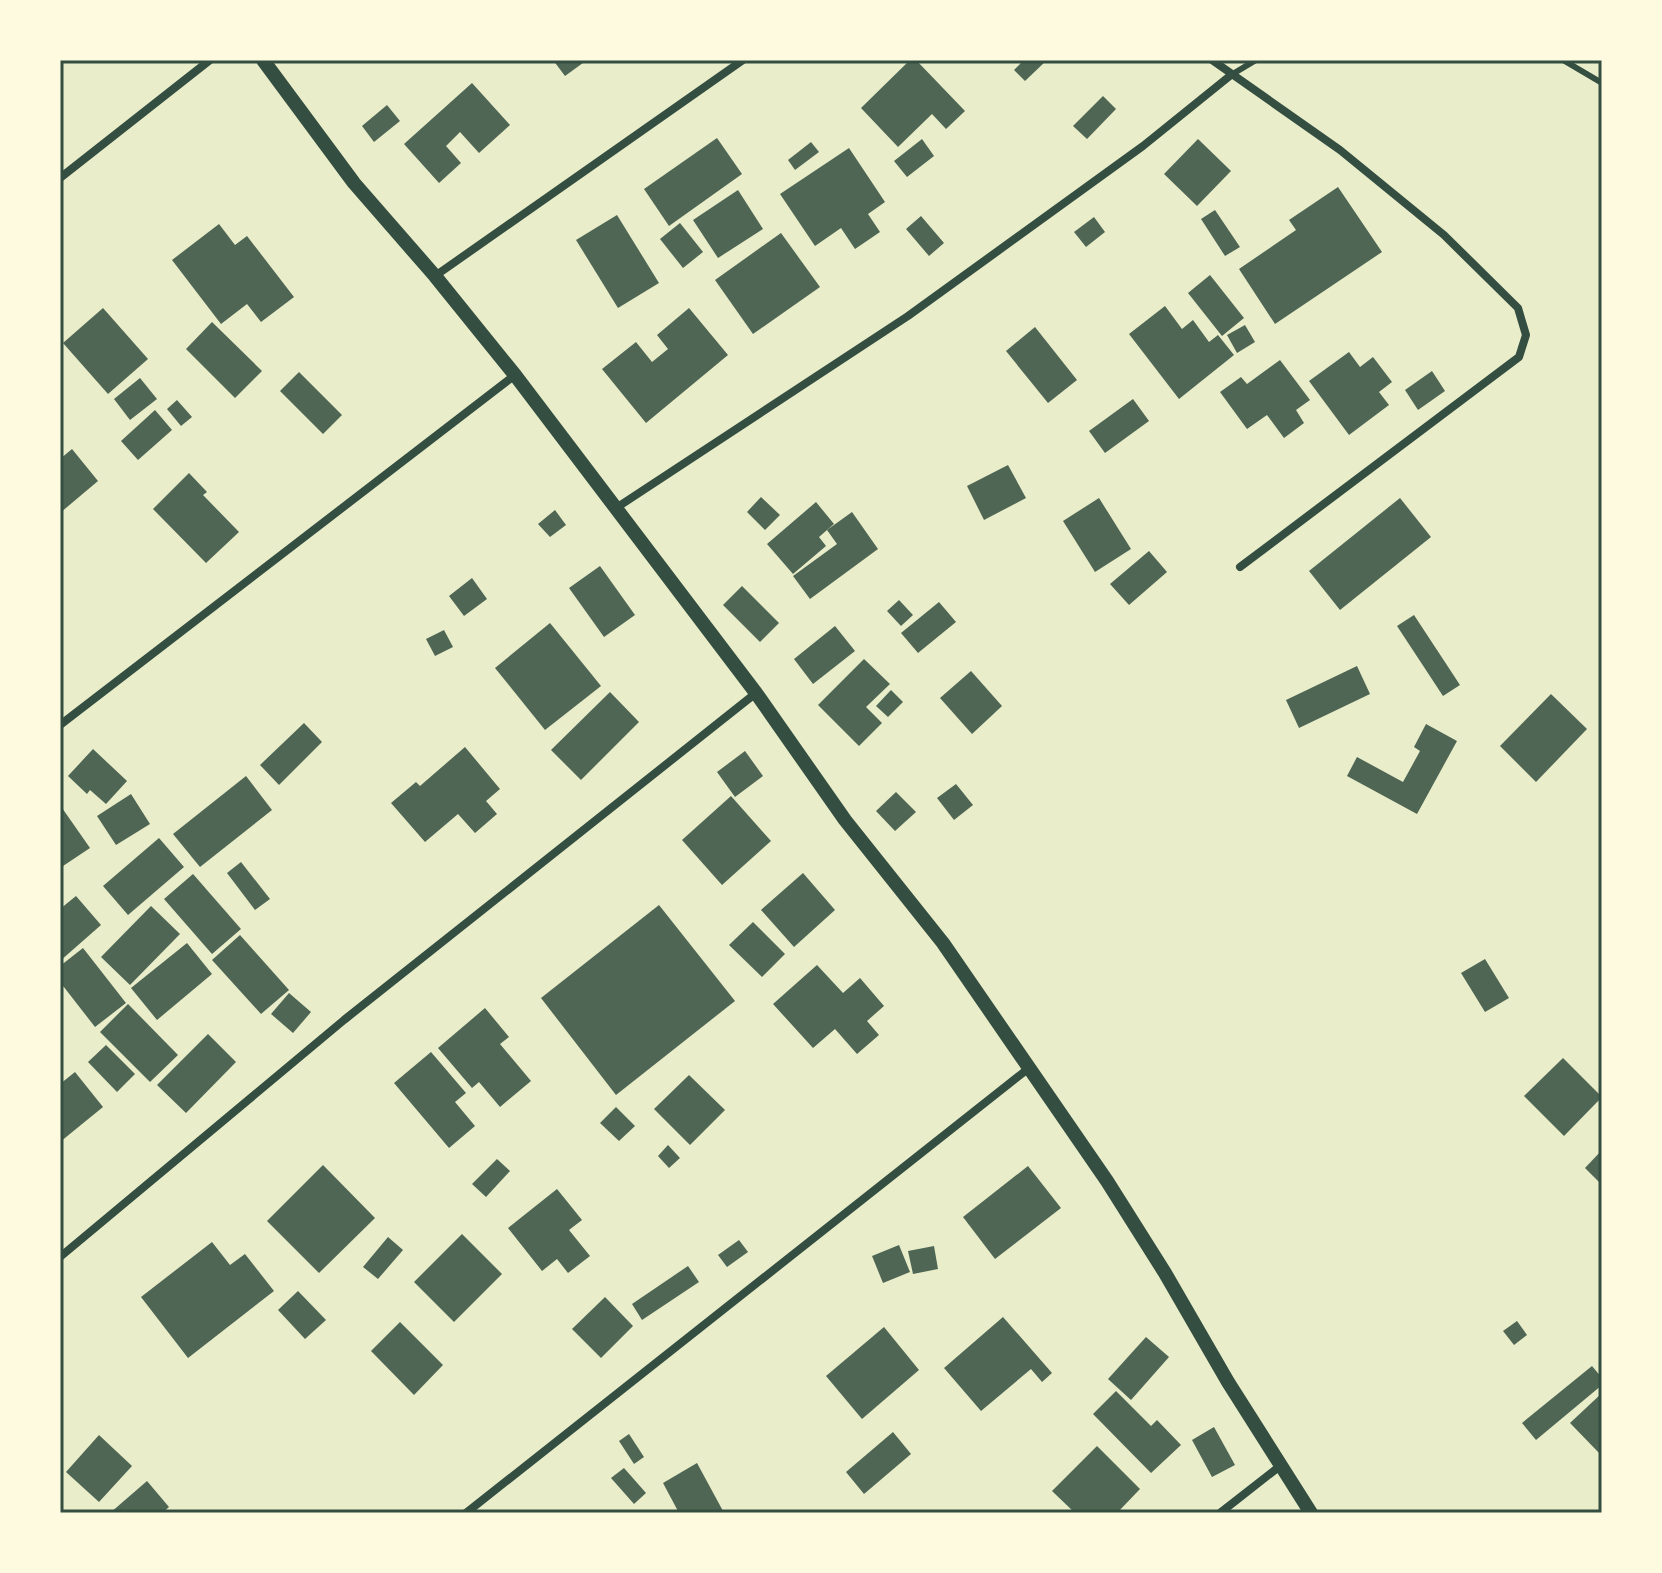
<svg xmlns="http://www.w3.org/2000/svg" width="1662" height="1573" font-family="Quicksand,sans-serif">
  <style>
    .building { fill: #4f6655 }
    .lines { fill: none; stroke-linecap: round; stroke-linejoin: round }
    .service { stroke: #344e41; stroke-width: 6 }
    .minor { stroke: #344e41; stroke-width: 8 }
    .tertiary { stroke: #344e41; stroke-width: 14 }
    .neatline { fill: none; stroke: #344e41; stroke-width: 3 }
  </style>
  <rect width="100%" height="100%" fill="#e9edc9"/>
  <g class="building">
    <polygon points="553,60 587,60 565,76"/>
    <polygon points="910,60 916,60 965,111 946,129 932,114 898,147 861,108"/>
    <polygon points="1024,60 1047,60 1025,81 1014,70"/>
    <polygon points="472,83 510,125 479,153 460,132 446,146 461,163 439,183 404,144"/>
    <polygon points="1103,96 1116,109 1087,139 1073,126"/>
    <polygon points="387,105 400,121 374,142 362,126"/>
    <polygon points="717,138 742,174 669,226 644,189"/>
    <polygon points="922,139 934,156 907,177 894,161"/>
    <polygon points="1198,139 1231,171 1197,206 1164,174"/>
    <polygon points="811,142 819,152 795,170 788,160"/>
    <polygon points="849,148 885,202 868,214 880,232 855,249 841,228 815,246 780,194"/>
    <polygon points="1338,187 1382,252 1275,324 1239,269 1296,230 1289,220"/>
    <polygon points="738,190 763,229 718,258 693,220"/>
    <polygon points="1215,210 1240,247 1225,256 1201,219"/>
    <polygon points="617,215 659,283 618,308 576,240"/>
    <polygon points="921,216 944,243 929,256 906,229"/>
    <polygon points="1094,217 1105,232 1086,247 1074,232"/>
    <polygon points="680,223 703,252 683,268 660,239"/>
    <polygon points="219,224 235,245 247,236 294,297 261,322 247,304 221,324 172,260"/>
    <polygon points="781,233 820,287 753,334 715,280"/>
    <polygon points="1210,275 1244,318 1222,336 1188,293"/>
    <polygon points="1165,306 1182,329 1193,320 1209,342 1218,335 1234,355 1179,399 1129,334"/>
    <polygon points="103,308 148,359 108,394 63,343"/>
    <polygon points="689,308 728,355 646,423 602,369 636,342 652,362 668,349 657,335"/>
    <polygon points="212,322 262,371 235,398 186,349"/>
    <polygon points="1245,325 1255,342 1237,353 1227,335"/>
    <polygon points="1035,327 1077,380 1048,403 1006,351"/>
    <polygon points="1349,352 1360,367 1373,357 1392,382 1379,392 1389,405 1349,435 1309,381"/>
    <polygon points="1280,360 1310,400 1296,410 1304,423 1284,438 1267,415 1247,429 1220,392 1241,377 1247,384"/>
    <polygon points="1432,371 1445,391 1418,410 1405,390"/>
    <polygon points="299,372 342,415 323,434 280,391"/>
    <polygon points="140,378 157,399 130,420 114,399"/>
    <polygon points="1133,399 1149,421 1105,453 1089,431"/>
    <polygon points="177,400 192,417 181,426 167,409"/>
    <polygon points="155,410 172,430 138,460 121,441"/>
    <polygon points="72,449 98,481 60,513 60,459"/>
    <polygon points="1008,465 1026,498 984,520 967,486"/>
    <polygon points="189,473 207,492 203,495 239,532 206,563 153,509"/>
    <polygon points="761,497 780,515 765,530 747,512"/>
    <polygon points="1099,498 1131,549 1095,572 1063,521"/>
    <polygon points="1400,498 1431,537 1340,610 1309,571"/>
    <polygon points="816,502 834,524 819,537 826,546 793,574 767,544"/>
    <polygon points="555,510 566,525 550,537 538,524"/>
    <polygon points="852,512 878,549 810,599 793,576 837,544 827,530"/>
    <polygon points="1149,551 1167,572 1129,605 1110,584"/>
    <polygon points="600,566 635,615 604,637 569,588"/>
    <polygon points="472,578 487,599 464,616 449,596"/>
    <polygon points="742,586 779,623 760,642 723,605"/>
    <polygon points="899,600 913,615 901,626 887,611"/>
    <polygon points="939,602 956,622 918,653 901,633"/>
    <polygon points="1414,615 1460,685 1443,696 1397,626"/>
    <polygon points="550,623 601,686 545,730 495,668"/>
    <polygon points="835,626 855,651 813,684 794,659"/>
    <polygon points="444,630 453,647 435,656 426,639"/>
    <polygon points="864,659 890,684 866,707 882,723 859,746 818,705"/>
    <polygon points="1357,666 1370,694 1299,728 1286,700"/>
    <polygon points="971,671 1002,706 972,734 940,698"/>
    <polygon points="891,690 903,702 888,717 876,706"/>
    <polygon points="610,692 639,722 581,780 551,750"/>
    <polygon points="1551,694 1587,729 1536,782 1500,746"/>
    <polygon points="304,723 322,742 279,785 260,765"/>
    <polygon points="1426,724 1457,741 1417,814 1347,776 1357,757 1403,782 1420,751 1414,747"/>
    <polygon points="465,747 500,789 486,801 497,814 475,833 458,814 425,842 391,803 416,782 420,786"/>
    <polygon points="93,749 127,781 106,804 90,790 87,794 68,776"/>
    <polygon points="745,751 763,776 735,797 717,772"/>
    <polygon points="246,776 272,810 200,867 173,834"/>
    <polygon points="956,784 973,805 954,820 937,798"/>
    <polygon points="896,792 916,812 895,831 876,811"/>
    <polygon points="131,794 150,824 116,845 97,816"/>
    <polygon points="731,796 771,841 722,885 682,840"/>
    <polygon points="60,805 90,848 60,868"/>
    <polygon points="159,838 184,867 128,915 103,886"/>
    <polygon points="241,862 270,899 255,910 227,873"/>
    <polygon points="803,873 835,910 794,947 761,910"/>
    <polygon points="193,874 241,929 212,954 164,899"/>
    <polygon points="76,896 101,925 60,961 60,909"/>
    <polygon points="659,905 735,1001 616,1095 541,998"/>
    <polygon points="151,906 180,934 130,985 101,957"/>
    <polygon points="753,922 785,954 762,977 729,945"/>
    <polygon points="240,935 289,990 261,1014 212,960"/>
    <polygon points="187,943 212,974 157,1020 131,988"/>
    <polygon points="83,948 126,1003 95,1027 60,982 60,966"/>
    <polygon points="1485,959 1509,998 1485,1012 1461,973"/>
    <polygon points="817,965 843,993 860,978 884,1006 867,1021 879,1035 857,1054 835,1029 813,1048 773,1004"/>
    <polygon points="289,993 311,1012 293,1033 271,1014"/>
    <polygon points="128,1004 178,1055 150,1082 100,1032"/>
    <polygon points="485,1008 509,1037 500,1044 531,1081 500,1107 479,1082 472,1088 438,1048"/>
    <polygon points="208,1034 236,1062 186,1113 157,1085"/>
    <polygon points="106,1045 135,1074 117,1092 88,1062"/>
    <polygon points="431,1052 466,1093 455,1102 475,1126 449,1148 394,1083"/>
    <polygon points="1563,1058 1602,1097 1564,1136 1524,1096"/>
    <polygon points="75,1072 103,1107 60,1142 60,1084"/>
    <polygon points="689,1075 725,1110 690,1145 654,1109"/>
    <polygon points="616,1107 635,1126 619,1141 600,1123"/>
    <polygon points="668,1145 680,1158 669,1168 658,1156"/>
    <polygon points="1602,1150 1602,1185 1585,1168"/>
    <polygon points="497,1159 510,1171 486,1197 472,1184"/>
    <polygon points="323,1165 375,1218 319,1273 267,1221"/>
    <polygon points="1028,1166 1061,1208 995,1259 963,1217"/>
    <polygon points="557,1189 582,1220 569,1230 590,1256 568,1273 557,1259 542,1271 508,1228"/>
    <polygon points="462,1234 502,1274 454,1322 414,1282"/>
    <polygon points="388,1237 403,1250 378,1279 363,1267"/>
    <polygon points="739,1240 748,1252 727,1267 718,1255"/>
    <polygon points="212,1242 230,1265 245,1254 274,1291 188,1358 141,1297"/>
    <polygon points="899,1245 910,1272 883,1283 872,1256"/>
    <polygon points="934,1246 938,1269 913,1274 908,1251"/>
    <polygon points="688,1266 699,1282 642,1320 632,1304"/>
    <polygon points="298,1291 326,1320 305,1339 278,1310"/>
    <polygon points="605,1297 633,1326 601,1358 572,1329"/>
    <polygon points="1003,1317 1052,1373 1042,1382 1031,1369 981,1411 944,1368"/>
    <polygon points="1517,1321 1527,1335 1514,1345 1503,1331"/>
    <polygon points="400,1322 443,1365 414,1395 371,1351"/>
    <polygon points="884,1327 919,1370 862,1419 826,1376"/>
    <polygon points="1146,1337 1169,1357 1131,1400 1108,1379"/>
    <polygon points="1592,1366 1602,1378 1602,1385 1536,1440 1522,1423"/>
    <polygon points="1116,1391 1151,1426 1157,1420 1181,1445 1151,1473 1093,1414"/>
    <polygon points="1602,1393 1602,1456 1570,1423"/>
    <polygon points="1214,1427 1235,1465 1212,1477 1192,1440"/>
    <polygon points="893,1432 911,1454 864,1494 846,1472"/>
    <polygon points="629,1434 644,1457 634,1464 619,1441"/>
    <polygon points="99,1435 132,1466 99,1502 66,1472"/>
    <polygon points="1097,1446 1140,1489 1117,1513 1075,1513 1052,1491"/>
    <polygon points="697,1463 723,1511 720,1513 679,1513 663,1483"/>
    <polygon points="624,1468 646,1493 634,1504 611,1478"/>
    <polygon points="147,1481 169,1507 162,1513 110,1513"/>
  </g>
  <g class="lines">
    <g class="service">
      <polyline points="1563,60 1602,83"/>
      <polyline points="1231,75 1256,60"/>
    </g>
    <g class="minor">
      <polyline points="1212,60 1340,150 1444,235 1518,308 1526,335 1519,357 1240,567"/>
      <polyline points="60,178 210,60"/>
      <polyline points="435,276 743,60"/>
      <polyline points="616,508 908,316 1143,146 1231,75"/>
      <polyline points="60,725 515,375"/>
      <polyline points="60,1257 344,1020 756,693"/>
      <polyline points="466,1513 1029,1068"/>
      <polyline points="1220,1513 1280,1466"/>
    </g>
    <polyline class="tertiary" points="263,60 354,183 435,276 515,375 756,693 845,820 943,943 1107,1181 1165,1273 1228,1382 1311,1513"/>
  </g>
  <rect width="1662" height="1573" fill="none" stroke="#fefae0" stroke-width="124"/>
  <rect x="62" y="62" width="1538" height="1449" class="neatline"/>
</svg>
